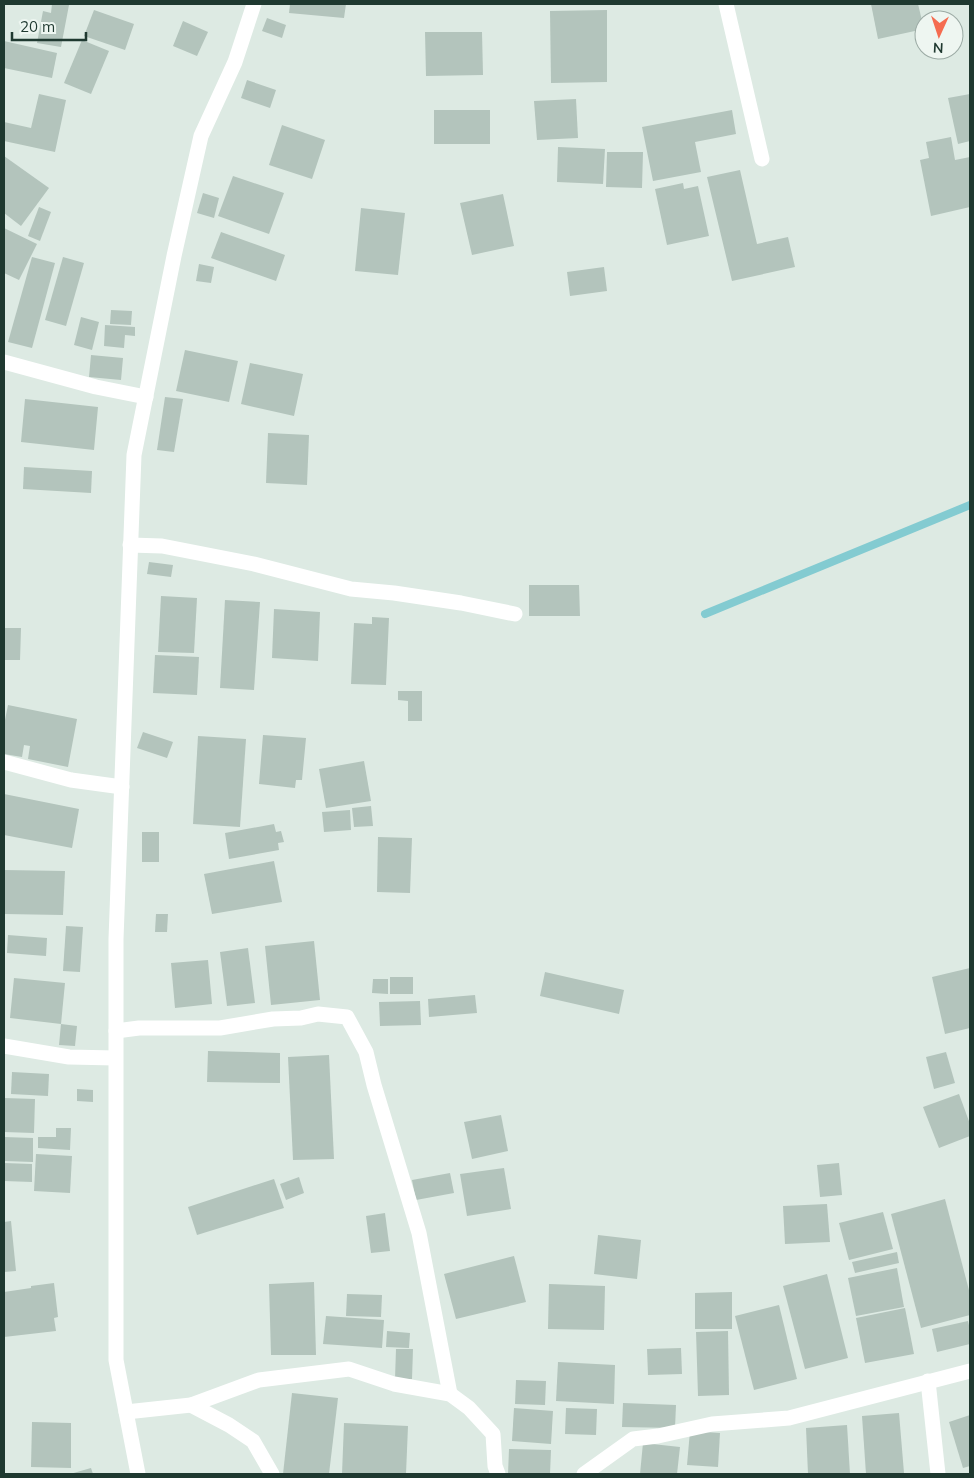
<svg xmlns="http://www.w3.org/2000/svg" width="974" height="1478" font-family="Mulish,sans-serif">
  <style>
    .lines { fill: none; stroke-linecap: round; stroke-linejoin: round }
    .stream { stroke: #83cbd1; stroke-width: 8 }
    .building { fill: #b3c4bc }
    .minor { stroke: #fff; stroke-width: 15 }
  </style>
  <rect width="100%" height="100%" fill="#ddeae3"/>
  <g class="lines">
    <polyline class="stream" points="705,614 970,505"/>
  </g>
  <g class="building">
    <polygon points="52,4 69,5 61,47 37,43 43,11 51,13"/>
    <polygon points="290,4 346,4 344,18 289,13"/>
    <polygon points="871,4 918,4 924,29 878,39"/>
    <polygon points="94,10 134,24 125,50 84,36"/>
    <polygon points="607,10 607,82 551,83 550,11"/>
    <polygon points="267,18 286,25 282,38 262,31"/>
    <polygon points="183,21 208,32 197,56 173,46"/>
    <polygon points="425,32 482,32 483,75 426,76"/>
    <polygon points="82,40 109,51 91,94 64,83"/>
    <polygon points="4,41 57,53 52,78 4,68"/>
    <polygon points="247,80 276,90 270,108 241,98"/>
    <polygon points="39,94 66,100 55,152 4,141 4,122 31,128"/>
    <polygon points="970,94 970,141 958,144 948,98"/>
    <polygon points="576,99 578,138 537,140 534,101"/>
    <rect x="434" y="110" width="56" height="34"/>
    <polygon points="732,110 736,134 695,142 701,172 653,181 642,127"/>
    <polygon points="282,125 325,140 312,179 269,165"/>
    <polygon points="951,137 955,160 970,157 970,207 931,216 920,160 929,158 926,142"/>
    <polygon points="558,147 605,149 603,184 557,182"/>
    <polygon points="607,152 643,152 642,188 606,187"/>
    <polygon points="4,156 49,188 21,226 4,213"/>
    <polygon points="740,170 757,244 788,237 795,267 732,281 707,177"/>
    <polygon points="233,176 284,193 269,234 218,216"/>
    <polygon points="683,183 684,189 698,186 709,236 667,245 655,189"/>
    <polygon points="203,193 219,198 214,218 197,213"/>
    <polygon points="503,194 514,246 472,255 460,203"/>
    <polygon points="39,207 51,212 40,241 28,236"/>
    <polygon points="361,208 405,213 398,275 355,271"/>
    <polygon points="4,228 37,244 19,280 4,273"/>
    <polygon points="221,232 285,255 276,281 211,258"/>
    <polygon points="32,257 55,263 32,348 8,342"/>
    <polygon points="63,257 84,263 66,326 45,320"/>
    <polygon points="199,264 214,267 211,283 196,281"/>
    <polygon points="604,267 607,291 570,296 567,272"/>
    <polygon points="111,310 132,311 131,325 110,324"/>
    <polygon points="81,317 99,322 92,350 74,345"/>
    <polygon points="105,325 135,327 135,336 125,335 124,348 104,346"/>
    <polygon points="185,350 238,361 229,402 176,391"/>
    <polygon points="91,355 123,358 121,380 89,377"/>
    <polygon points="250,363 303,374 294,416 241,404"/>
    <polygon points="165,397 183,399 174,452 157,450"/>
    <polygon points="25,399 98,407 94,450 21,442"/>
    <polygon points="268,433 309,435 307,485 266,483"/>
    <polygon points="24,467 92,471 91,493 23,489"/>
    <polygon points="149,562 173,565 171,577 147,574"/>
    <polygon points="529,585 579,585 580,616 529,616"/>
    <polygon points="161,596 197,598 194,653 158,652"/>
    <polygon points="225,600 260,602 254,690 220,688"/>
    <polygon points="274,609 320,612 318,661 272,658"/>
    <polygon points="372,617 389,618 386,685 351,684 354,623 372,624"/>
    <polygon points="4,628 21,628 20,660 4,660"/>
    <polygon points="155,655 199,657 197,695 153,693"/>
    <polygon points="398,691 422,691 422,721 408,721 408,701 398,700"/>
    <polygon points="8,705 77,719 68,767 28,759 30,746 24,745 22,757 4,754 4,725"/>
    <polygon points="143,732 173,742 167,758 137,748"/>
    <polygon points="263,735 306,738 302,780 296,780 295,788 259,784"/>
    <polygon points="198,736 246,739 240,827 193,824"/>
    <polygon points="364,761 371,801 326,808 319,769"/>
    <polygon points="4,794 79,809 72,848 4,835"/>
    <polygon points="371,806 373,826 354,827 352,808"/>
    <polygon points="350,810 351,830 324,832 322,812"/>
    <polygon points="274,824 276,832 281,831 284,842 278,843 279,850 229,859 225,833"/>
    <rect x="142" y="832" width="17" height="30"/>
    <polygon points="378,837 412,838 410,893 377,892"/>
    <polygon points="274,861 282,902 212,914 204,874"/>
    <polygon points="4,870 65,871 63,915 4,914"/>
    <polygon points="156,914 168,914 167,932 155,932"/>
    <polygon points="66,926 83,927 80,972 63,971"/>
    <polygon points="8,935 47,938 46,956 7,953"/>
    <polygon points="314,941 320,1000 271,1005 265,946"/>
    <polygon points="248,948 255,1003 227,1006 220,952"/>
    <polygon points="208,960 212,1004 175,1008 171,963"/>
    <polygon points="970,968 970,1028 945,1034 932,977"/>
    <polygon points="545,972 624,990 619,1014 540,996"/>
    <rect x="390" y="977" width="23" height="17"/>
    <polygon points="14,978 65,983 61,1024 10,1018"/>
    <polygon points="373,979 388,979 388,994 372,993"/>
    <polygon points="475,995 477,1013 429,1017 428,999"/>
    <polygon points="420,1001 421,1025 380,1026 379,1002"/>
    <polygon points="61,1024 77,1026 75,1046 59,1045"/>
    <polygon points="208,1051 280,1053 280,1083 207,1082"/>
    <polygon points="946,1052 955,1083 934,1089 926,1057"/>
    <polygon points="329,1055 334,1159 293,1160 288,1057"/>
    <polygon points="12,1072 49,1074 48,1096 11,1094"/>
    <polygon points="77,1089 93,1090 93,1102 77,1101"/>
    <polygon points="959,1094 970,1124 970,1136 939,1148 923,1107"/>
    <polygon points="4,1098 35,1099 34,1133 4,1132"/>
    <polygon points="501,1115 508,1151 472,1159 464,1122"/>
    <polygon points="56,1128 71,1128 70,1150 38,1148 38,1137 56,1137"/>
    <polygon points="4,1137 33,1138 33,1162 4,1161"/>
    <polygon points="36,1154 72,1156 70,1193 34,1191"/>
    <polygon points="4,1163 32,1164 32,1182 4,1181"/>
    <polygon points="839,1163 842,1195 820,1197 817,1165"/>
    <polygon points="504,1168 511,1209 467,1216 460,1174"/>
    <polygon points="450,1173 454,1193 416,1200 412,1180"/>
    <polygon points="299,1177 304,1193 286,1200 280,1184"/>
    <polygon points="274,1179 284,1208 197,1235 188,1207"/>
    <polygon points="945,1199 970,1294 970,1315 921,1328 891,1214"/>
    <polygon points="827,1204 830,1242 785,1244 783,1206"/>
    <polygon points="883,1212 893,1249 849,1260 839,1223"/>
    <polygon points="385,1213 390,1251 371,1253 366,1216"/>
    <polygon points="11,1221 16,1271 4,1272 4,1222"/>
    <polygon points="598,1235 641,1240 637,1279 594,1274"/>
    <polygon points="897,1252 899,1263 855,1273 852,1262"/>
    <polygon points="514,1256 526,1302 456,1319 444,1274"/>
    <polygon points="897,1268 904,1307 856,1316 848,1278"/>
    <polygon points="827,1274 848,1358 805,1369 783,1286"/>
    <polygon points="314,1282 316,1355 271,1355 269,1284"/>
    <polygon points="54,1283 58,1317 54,1318 56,1331 4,1337 4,1292 31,1288 31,1286"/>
    <polygon points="549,1284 605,1286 604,1330 548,1329"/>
    <polygon points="732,1292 732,1329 695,1329 695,1293"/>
    <polygon points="347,1294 382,1295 381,1317 346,1316"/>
    <polygon points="779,1305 797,1379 754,1390 735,1316"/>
    <polygon points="905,1308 914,1354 865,1363 856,1318"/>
    <polygon points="326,1316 384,1320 382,1348 323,1344"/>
    <polygon points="968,1321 970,1330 970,1344 937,1352 932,1329"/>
    <polygon points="387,1331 410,1333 409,1348 386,1347"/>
    <polygon points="728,1331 729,1395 698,1396 696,1332"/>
    <polygon points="681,1348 682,1374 648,1375 647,1349"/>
    <polygon points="396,1349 413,1349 412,1379 395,1379"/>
    <polygon points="558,1362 615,1365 614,1404 556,1401"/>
    <polygon points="516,1380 546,1381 545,1405 515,1404"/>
    <polygon points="292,1393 338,1398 329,1474 283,1474"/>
    <polygon points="623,1403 676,1405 675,1428 622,1427"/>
    <polygon points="514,1408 553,1411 551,1444 512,1441"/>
    <polygon points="566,1408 597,1409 596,1435 565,1434"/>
    <polygon points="899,1413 904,1473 866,1474 862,1416"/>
    <polygon points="970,1415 970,1466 963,1468 949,1422"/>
    <polygon points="32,1422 71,1423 71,1468 31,1467"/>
    <polygon points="344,1423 408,1426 406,1474 342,1474"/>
    <polygon points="847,1425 850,1474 808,1474 806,1428"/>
    <polygon points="690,1431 720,1433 718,1467 687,1465"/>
    <polygon points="643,1443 680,1447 677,1474 640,1474"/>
    <polygon points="509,1449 551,1450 550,1474 508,1474"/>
    <polygon points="91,1468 93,1474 70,1474"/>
  </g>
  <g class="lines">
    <g class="minor">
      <polyline points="726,4 762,159"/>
      <polyline points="4,362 96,387 146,397"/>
      <polyline points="130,545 162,546 254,564 351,589 394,593 461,603 515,614"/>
      <polyline points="4,762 71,780 122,787"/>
      <polyline points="116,1031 139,1028 220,1028 273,1019 301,1018 318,1014 347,1017 366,1052 374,1085 419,1233 450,1394"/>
      <polyline points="4,1046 69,1057 115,1058"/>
      <polyline points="928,1381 938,1474"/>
      <polyline points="191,1405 229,1425 253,1441 272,1474"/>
      <polyline points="126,1412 191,1405 259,1380 349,1369 394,1384 450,1394 469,1408 493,1434 495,1466 498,1474"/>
      <polyline points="138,1474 116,1360 116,939 134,455 174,256 201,136 235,62 254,4"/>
      <polyline points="584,1474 633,1439 658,1436 712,1424 789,1418 970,1371"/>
    </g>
  </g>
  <rect width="974" height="1478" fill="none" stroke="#1f3930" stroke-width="10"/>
  <g transform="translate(939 35) rotate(183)"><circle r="24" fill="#eef6f1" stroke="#9baaa4"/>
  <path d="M0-4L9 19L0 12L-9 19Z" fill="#f56c50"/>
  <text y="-8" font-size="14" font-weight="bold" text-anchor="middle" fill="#1f3930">N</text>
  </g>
  <path d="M12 32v8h74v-8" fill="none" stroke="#1f3930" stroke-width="2.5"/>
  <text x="20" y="32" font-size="15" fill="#1f3930" stroke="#eef6f1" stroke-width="4" paint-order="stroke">20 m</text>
</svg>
